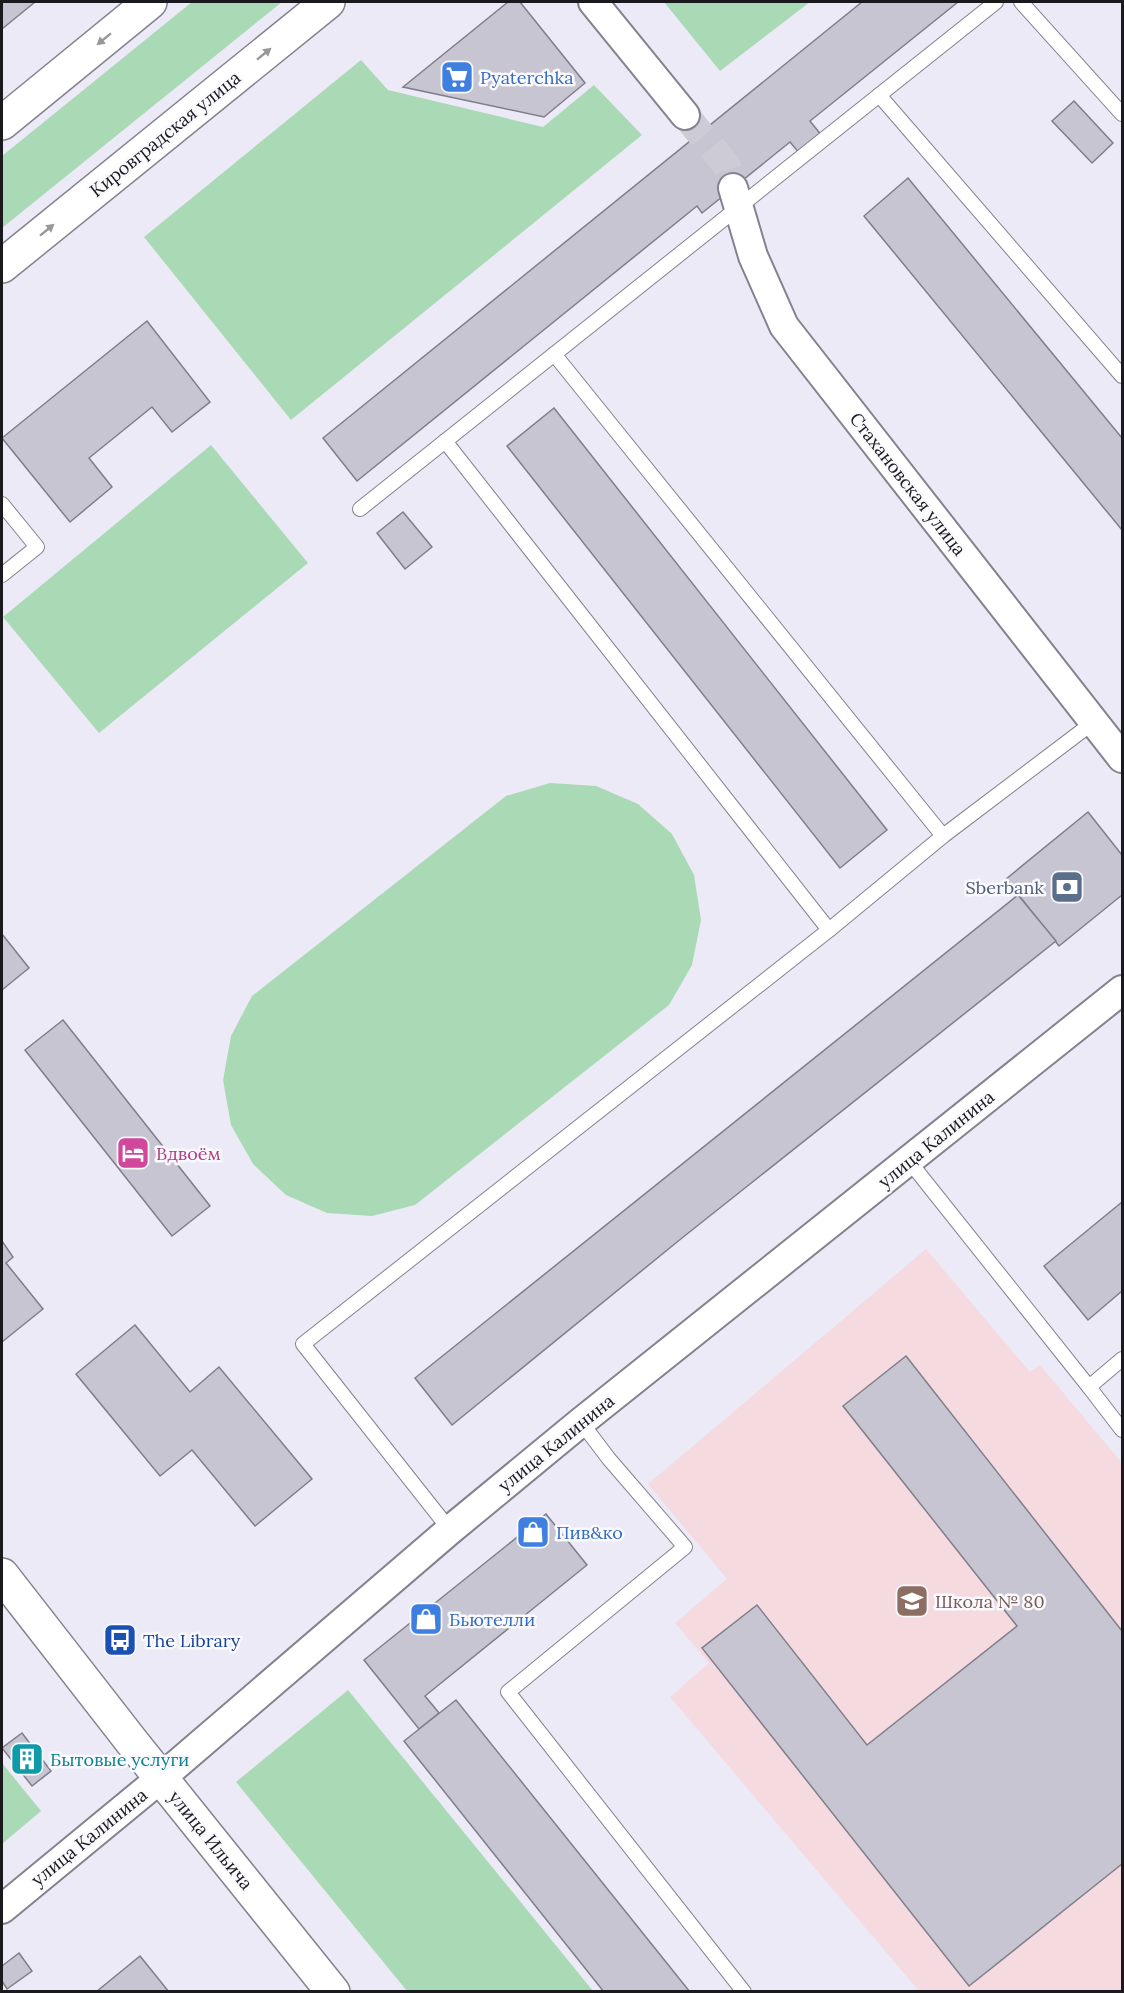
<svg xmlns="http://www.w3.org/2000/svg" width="1124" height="1993" font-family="Lora,serif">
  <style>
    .education { fill: #f5dae0 }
    .green { fill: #aad9b5 }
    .building { fill: #c7c5d2; stroke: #807e8a; stroke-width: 1.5 }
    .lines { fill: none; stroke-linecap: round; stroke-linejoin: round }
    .street-tunnel { stroke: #cccbd6; stroke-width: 28; stroke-dasharray: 28 14; stroke-linecap: butt }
    .lane-casing { stroke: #83828e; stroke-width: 16 }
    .street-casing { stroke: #83828e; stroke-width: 32 }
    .secondary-casing { stroke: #83828e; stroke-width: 36 }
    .lane { stroke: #fff; stroke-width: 14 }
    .street { stroke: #fff; stroke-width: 28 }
    .secondary { stroke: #fff; stroke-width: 33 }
    .oneway { fill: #98989a }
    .labels { text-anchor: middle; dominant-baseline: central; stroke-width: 5; stroke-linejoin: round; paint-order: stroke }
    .shop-label { font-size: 18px; fill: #366cbe; stroke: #f9f9fe; text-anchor: start }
    .street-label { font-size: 18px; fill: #1a191e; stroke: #f9f9fe }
    .service-label { font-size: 18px; fill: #4e5e75; stroke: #f9f9fe; text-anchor: end }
    .hotel-label { font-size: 18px; fill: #b23c85; stroke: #f9f9fe; text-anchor: start }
    .education-label { font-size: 18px; fill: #785e54; stroke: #f9f9fe; text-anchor: start }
    .transit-label { font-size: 18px; fill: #164399; stroke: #f9f9fe; text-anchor: start }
    .culture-label { font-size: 18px; fill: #0d838f; stroke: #f9f9fe; text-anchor: start }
  </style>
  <rect width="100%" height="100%" fill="#eceaf7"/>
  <polygon class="education" points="926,1249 1030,1372 1040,1365 1122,1463 1122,1991 919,1991 670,1697 709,1663 675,1623 727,1579 648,1484"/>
  <g class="green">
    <polygon points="192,2 282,2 2,228 2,156"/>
    <polygon points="664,2 810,2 720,71"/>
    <polygon points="361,60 388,90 543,127 594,85 642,135 291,420 144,237"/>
    <polygon points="211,445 308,563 99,733 3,617"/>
    <polygon points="550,783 596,786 638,804 672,834 694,875 701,920 692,965 669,1005 415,1205 372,1216 327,1213 286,1195 253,1164 231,1125 223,1080 231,1036 252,996 506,796"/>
    <polygon points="348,1690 593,1991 407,1991 236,1782"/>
    <polygon points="2,1763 41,1811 2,1844"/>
  </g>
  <g class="building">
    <polygon points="2,2 35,2 2,29"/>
    <polygon points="508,2 520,2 585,83 544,117 403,87"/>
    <polygon points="862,2 958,2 810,121 822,136 800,154 790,142 702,213 697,206 357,481 323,438"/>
    <polygon points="1074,101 1113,143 1092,163 1052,121"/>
    <polygon points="908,178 1122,438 1122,530 864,216"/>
    <polygon points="147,321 210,402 172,432 152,407 89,458 112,487 70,522 2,438"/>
    <polygon points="554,408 887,830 840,868 507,446"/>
    <polygon points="403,512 432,547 405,569 377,533"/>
    <polygon points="1088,812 1122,855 1122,895 1059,946 1006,879"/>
    <polygon points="1018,895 1056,941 682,1238 452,1425 415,1378"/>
    <polygon points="2,934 29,968 2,990"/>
    <polygon points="63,1020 210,1206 172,1236 25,1050"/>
    <polygon points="1122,1202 1122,1291 1088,1320 1044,1266"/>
    <polygon points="2,1241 13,1257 6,1263 43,1309 2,1342"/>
    <polygon points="135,1325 190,1392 219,1367 312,1479 255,1526 192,1450 160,1476 76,1374"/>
    <polygon points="906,1356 1122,1631 1122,1864 969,1986 702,1648 757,1605 867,1745 1017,1626 843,1406"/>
    <polygon points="546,1514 587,1565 425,1696 439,1713 419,1729 364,1660"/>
    <polygon points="456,1700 690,1992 604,1992 404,1741"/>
    <polygon points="22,1733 51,1771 32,1786 2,1748"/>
    <polygon points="19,1953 32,1971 7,1989 2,1981 2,1966"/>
    <polygon points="140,1956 169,1992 96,1992"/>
  </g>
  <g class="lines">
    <polyline class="street-tunnel" points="685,115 727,166 733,188"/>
    <g class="lane-casing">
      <g id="lane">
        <polyline points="1021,2 1122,114"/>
        <polyline points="879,95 1122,376"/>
        <polyline points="554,354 943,836"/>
        <polyline points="445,441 829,930"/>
        <polyline points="2,504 37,547 2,575"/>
        <polyline points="360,509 996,2"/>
        <polyline points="909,1161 1089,1387 1122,1359"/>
        <polyline points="1089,1387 1122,1430"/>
        <polyline points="581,1422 609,1459 685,1547 508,1692 744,1992"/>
        <polyline points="450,1530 303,1344 829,930 943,836 1095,721"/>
      </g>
    </g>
    <g class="street-casing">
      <g id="street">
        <polyline points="593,2 685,115"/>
        <polyline points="733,188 753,256 784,326 1122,758"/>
        <polyline points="2,1909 161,1778 450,1530 581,1422 1122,990"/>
      </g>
    </g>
    <g class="secondary-casing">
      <g id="secondary">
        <polyline points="2,123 150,2"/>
        <polyline points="2,266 328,2"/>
        <polyline points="2,1575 132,1742 333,1992"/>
      </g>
    </g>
    <use href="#lane" class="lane"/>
    <use href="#street" class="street"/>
    <use href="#secondary" class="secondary"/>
  </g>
  <defs><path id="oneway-solid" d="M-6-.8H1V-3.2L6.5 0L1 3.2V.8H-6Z" transform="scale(1.5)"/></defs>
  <g class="oneway">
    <use href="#oneway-solid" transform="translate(104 39) rotate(141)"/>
    <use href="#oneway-solid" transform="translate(264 54) rotate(-39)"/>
    <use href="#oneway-solid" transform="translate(47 230) rotate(-39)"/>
  </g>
  <defs>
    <g id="supermarket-square" transform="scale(1.725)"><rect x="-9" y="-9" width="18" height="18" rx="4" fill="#3f7fe0" stroke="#f9f9fe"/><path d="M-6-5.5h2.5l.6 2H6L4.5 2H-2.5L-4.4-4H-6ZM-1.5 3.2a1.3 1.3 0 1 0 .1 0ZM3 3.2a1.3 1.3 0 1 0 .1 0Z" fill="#fff"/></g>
    <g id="bank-square" transform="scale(1.725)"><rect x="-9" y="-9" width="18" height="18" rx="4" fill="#5c6f8a" stroke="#f9f9fe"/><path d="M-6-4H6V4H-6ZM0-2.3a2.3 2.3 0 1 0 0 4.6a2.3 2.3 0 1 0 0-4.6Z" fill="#fff"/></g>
    <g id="hotel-square" transform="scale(1.725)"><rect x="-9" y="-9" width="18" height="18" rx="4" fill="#d1479c" stroke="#f9f9fe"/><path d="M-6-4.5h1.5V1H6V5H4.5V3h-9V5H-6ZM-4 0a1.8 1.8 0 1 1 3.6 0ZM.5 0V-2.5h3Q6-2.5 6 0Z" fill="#fff"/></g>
    <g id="shop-square" transform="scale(1.725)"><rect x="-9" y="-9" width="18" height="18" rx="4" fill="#3f7fe0" stroke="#f9f9fe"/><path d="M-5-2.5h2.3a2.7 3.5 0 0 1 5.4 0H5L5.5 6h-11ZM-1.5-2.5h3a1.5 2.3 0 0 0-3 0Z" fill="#fff"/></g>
    <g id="school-square" transform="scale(1.725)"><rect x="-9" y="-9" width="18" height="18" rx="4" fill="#8d6e63" stroke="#f9f9fe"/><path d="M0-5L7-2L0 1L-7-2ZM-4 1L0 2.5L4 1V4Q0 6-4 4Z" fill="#fff"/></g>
    <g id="bus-square" transform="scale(1.725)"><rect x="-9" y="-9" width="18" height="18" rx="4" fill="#1a4fb4" stroke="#f9f9fe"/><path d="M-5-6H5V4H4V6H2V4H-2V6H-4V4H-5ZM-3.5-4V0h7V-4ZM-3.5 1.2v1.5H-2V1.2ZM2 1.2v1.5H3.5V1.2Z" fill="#fff"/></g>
    <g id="building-square" transform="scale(1.725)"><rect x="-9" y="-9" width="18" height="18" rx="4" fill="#0f9aa8" stroke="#f9f9fe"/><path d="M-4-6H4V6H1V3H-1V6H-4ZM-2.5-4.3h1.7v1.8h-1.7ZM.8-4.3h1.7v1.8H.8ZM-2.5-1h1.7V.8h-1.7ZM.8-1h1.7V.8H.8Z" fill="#fff"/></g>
  </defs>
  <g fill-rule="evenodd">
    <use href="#supermarket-square" x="457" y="77"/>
    <use href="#bank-square" x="1067" y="887"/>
    <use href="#hotel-square" x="133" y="1153"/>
    <use href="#shop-square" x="533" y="1532"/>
    <use href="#school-square" x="912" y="1601"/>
    <use href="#shop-square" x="426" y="1619"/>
    <use href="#bus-square" x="120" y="1640"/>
    <use href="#building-square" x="27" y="1759"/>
  </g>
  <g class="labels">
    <g class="shop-label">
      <text x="480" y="77">Pyaterchka</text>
      <text x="556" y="1532">Пив&amp;ко</text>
      <text x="449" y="1619">Бьютелли</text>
    </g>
    <g class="street-label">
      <text transform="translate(165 134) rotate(-39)">Кировградская улица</text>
      <text transform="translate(908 484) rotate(52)">Стахановская улица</text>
      <text transform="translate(936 1139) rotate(-39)">улица Калинина</text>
      <text transform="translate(556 1443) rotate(-39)">улица Калинина</text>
      <text transform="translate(89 1837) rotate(-39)">улица Калинина</text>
      <text transform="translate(211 1840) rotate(51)">улица Ильича</text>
    </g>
    <g class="service-label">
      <text x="1044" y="887">Sberbank</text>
    </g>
    <g class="hotel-label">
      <text x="156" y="1153">Вдвоём</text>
    </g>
    <g class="education-label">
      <text x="935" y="1601">Школа № 80</text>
    </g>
    <g class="transit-label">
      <text x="143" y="1640">The Library</text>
    </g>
    <g class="culture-label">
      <text x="50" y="1759">Бытовые услуги</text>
    </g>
  </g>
  <rect width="1124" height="1993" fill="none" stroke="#1a191e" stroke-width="6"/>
</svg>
